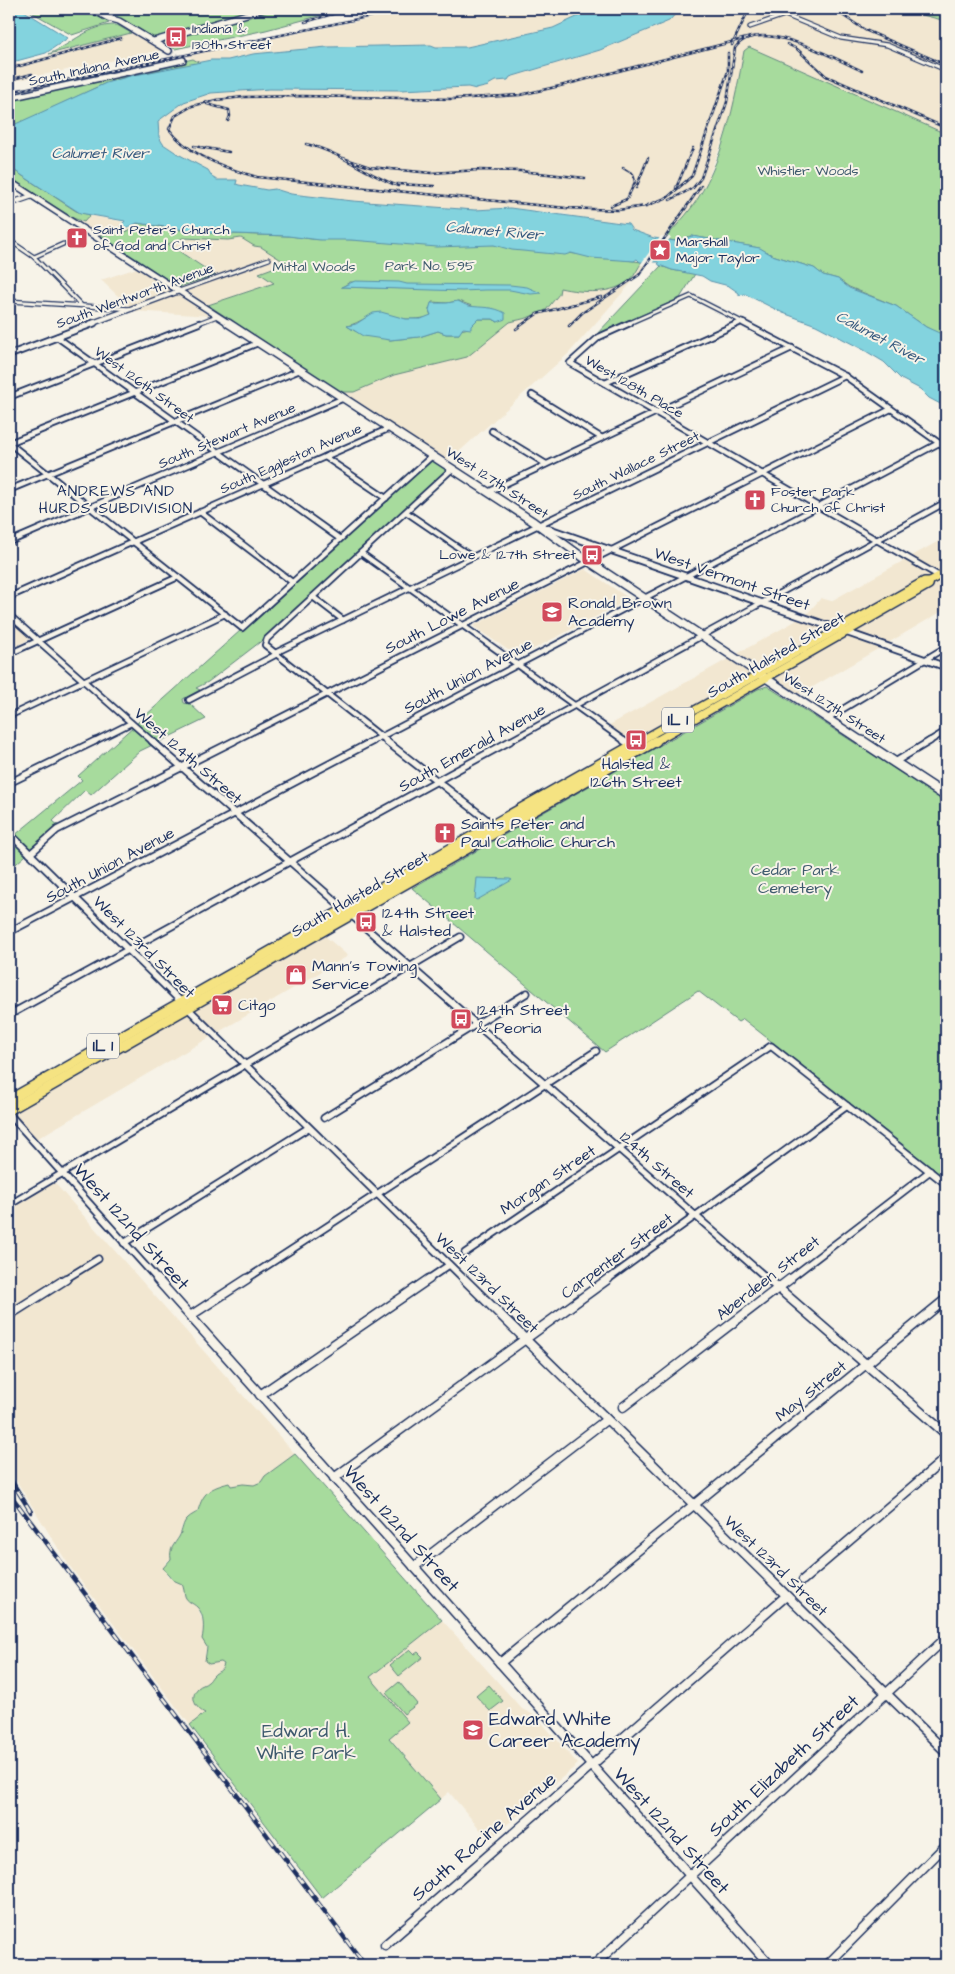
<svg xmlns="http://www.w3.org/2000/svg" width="955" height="1974" font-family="'Architects Daughter',sans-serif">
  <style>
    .built { fill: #f2e7d1 }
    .green { fill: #a7db9d; stroke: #61857e; fill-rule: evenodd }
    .water { fill: #83d3de; stroke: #5991ab }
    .pier { fill: #f7f3e8 }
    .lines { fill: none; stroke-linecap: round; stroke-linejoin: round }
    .secondary-tunnel { stroke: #cbcccc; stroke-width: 5; stroke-dasharray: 5 2.5; stroke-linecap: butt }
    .minor-far3-casing { stroke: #1b2f5e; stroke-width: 5.5 }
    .minor-far2-casing { stroke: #1b2f5e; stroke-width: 8 }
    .minor-far1-casing { stroke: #1b2f5e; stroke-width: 9 }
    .minor-casing { stroke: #1b2f5e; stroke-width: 11 }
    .tertiary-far1-casing { stroke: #1b2f5e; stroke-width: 7 }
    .tertiary-casing { stroke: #1b2f5e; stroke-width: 9 }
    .secondary-far2-casing { stroke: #1b2f5e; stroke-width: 8 }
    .secondary-far1-casing { stroke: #1b2f5e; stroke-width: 10 }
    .secondary-casing { stroke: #1b2f5e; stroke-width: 12 }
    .primary-far1-casing { stroke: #1b2f5e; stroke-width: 10 }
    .primary-casing { stroke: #1b2f5e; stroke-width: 12 }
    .minor-far3 { stroke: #f7f3e8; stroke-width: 3 }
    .minor-far2 { stroke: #f7f3e8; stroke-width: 4.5 }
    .minor-far1 { stroke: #f7f3e8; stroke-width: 5.5 }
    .minor { stroke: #f7f3e8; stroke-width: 8 }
    .tertiary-far1 { stroke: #f7f3e8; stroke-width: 4.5 }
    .tertiary { stroke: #f7f3e8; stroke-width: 5.5 }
    .secondary-far2 { stroke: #f7f3e8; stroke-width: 5 }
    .secondary-far1 { stroke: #f7f3e8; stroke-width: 7 }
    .secondary { stroke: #f7f3e8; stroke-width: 9 }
    .primary-far1 { stroke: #f5e382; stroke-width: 7 }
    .primary { stroke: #f5e382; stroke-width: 9 }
    .rail-far1-casing { stroke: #1b2f5e; stroke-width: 2.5 }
    .rail-casing { stroke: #1b2f5e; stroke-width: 4.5 }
    .rail-far1 { stroke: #f7f3e8; stroke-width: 1; stroke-dasharray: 3; stroke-linecap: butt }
    .rail { stroke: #f7f3e8; stroke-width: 2.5; stroke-dasharray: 8; stroke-linecap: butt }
    .labels { text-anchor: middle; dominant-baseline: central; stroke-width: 4; stroke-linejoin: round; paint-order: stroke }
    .far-poi-label { font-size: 14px; fill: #1b2f5e; stroke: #f7f3e8; text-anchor: start }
    .far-street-label { font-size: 14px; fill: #1b2f5e; stroke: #f7f3e8 }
    .far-park-label { font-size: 14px; fill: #3e5a6e; stroke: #f7f3e8 }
    .far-water-label { font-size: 15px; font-style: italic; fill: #35587e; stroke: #f7f3e8 }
    .far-neighbourhood-label { font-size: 15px; letter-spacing: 1px; fill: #1b2f5e; stroke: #f7f3e8 }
    .shield { fill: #f7f3e8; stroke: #5d6a87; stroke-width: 1 }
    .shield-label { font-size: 15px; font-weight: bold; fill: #1b2f5e }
    .street-label { font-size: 16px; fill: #1b2f5e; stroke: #f7f3e8 }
    .poi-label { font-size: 16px; fill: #1b2f5e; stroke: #f7f3e8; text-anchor: start }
    .park-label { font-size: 16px; fill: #3e5a6e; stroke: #f7f3e8 }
    .near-street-label { font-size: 19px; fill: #1b2f5e; stroke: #f7f3e8 }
    .near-poi-label { font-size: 19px; fill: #1b2f5e; stroke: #f7f3e8; text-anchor: start }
    .near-park-label { font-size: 19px; fill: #3e5a6e; stroke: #f7f3e8 }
  </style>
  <rect width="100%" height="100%" fill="#f7f3e8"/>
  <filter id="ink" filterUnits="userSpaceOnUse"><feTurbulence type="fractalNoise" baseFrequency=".02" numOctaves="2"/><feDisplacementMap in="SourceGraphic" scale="10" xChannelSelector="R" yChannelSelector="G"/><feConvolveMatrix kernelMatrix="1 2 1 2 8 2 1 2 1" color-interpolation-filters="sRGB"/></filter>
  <g filter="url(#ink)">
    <g class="built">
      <polygon points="416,9 594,9 553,28 467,47 436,47 431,45 332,47 253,54 228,60 211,60 200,63 187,56"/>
      <polygon points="680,9 899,9 946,21 946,134 750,47 744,51 732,115 707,181 693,206 665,239 644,236 632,230 628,224 579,218 565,214 510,208 475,210 353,201 291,194 275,189 267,190 239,185 236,184 237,180 217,180 213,178 210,172 178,154 163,144 159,137 157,124 161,118 184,102 211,93 270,89 423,90 487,85 495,81 508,80 506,78 510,77 600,50 669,21"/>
      <polygon points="131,33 163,50 9,82 9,66"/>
      <polygon points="90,215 133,224 139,223 128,231 100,235 73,218 83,222"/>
      <polygon points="183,238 228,240 241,238 251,244 261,247 287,263 259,274 275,283 208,305 179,287 214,274 167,243"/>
      <polygon points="642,262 649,263 569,353 462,449 447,460 341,392 354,392 394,375 467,357 510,322 527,318 546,310 559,294 561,285 632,278"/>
      <polygon points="137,268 210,316 134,311 101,280"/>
      <polygon points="946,537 946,609 799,695 737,654 806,615 821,598 831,601"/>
      <polygon points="585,569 630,599 518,657 473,626"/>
      <polygon points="9,620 30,639 9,649"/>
      <polygon points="728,659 752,675 629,744 606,727"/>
      <polygon points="324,935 348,956 33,1141 10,1115"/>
      <polygon points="52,1180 295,1454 265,1476 261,1482 254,1485 243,1484 231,1486 188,1518 182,1526 180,1535 173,1545 171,1559 166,1562 167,1575 173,1580 182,1584 185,1595 188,1601 198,1608 205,1629 203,1635 207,1647 205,1654 209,1664 221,1662 224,1664 222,1669 213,1675 206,1713 190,1725 68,1564 9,1469 9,1206"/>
      <polygon points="442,1620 522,1709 536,1716 578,1764 489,1840 449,1792 441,1799 389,1737 370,1677"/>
    </g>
    <g class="green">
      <polygon points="26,9 87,9 109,23 72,35"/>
      <polygon points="109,9 139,13 179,9 258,9 160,37 153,37 106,10"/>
      <polygon points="270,9 328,9 337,11 266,30 175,49 164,42 169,39"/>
      <polygon points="899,9 940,9 945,12 942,16 942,20"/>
      <path d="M117,25L131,33L49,54C72,44 89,24 117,25Z"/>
      <path d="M749,47L946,134V338L926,327L896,306L849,287L838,279L823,275L814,268L772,255L759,248L692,236L675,241L665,239C674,228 684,218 692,207C723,165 735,101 744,51Z"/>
      <polygon points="193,59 200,63 130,76 106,83 9,128 9,99"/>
      <polygon points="9,167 76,211 90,215 84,222 73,218 9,177"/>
      <path d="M139,223C187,234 238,234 288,236C302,237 315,241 329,239L502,245L642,262C638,268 635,275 631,279C614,295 582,293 560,288L559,294L546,310L527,318L510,322L467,357L394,375L354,392H341L208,305L274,283L259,273L286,263L261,247L254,246L241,238L228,240L183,238L168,244L215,275L179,287L100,235L128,231ZM350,282L389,283L417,289L342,287ZM458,301L472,306L498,322L493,319H478L469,328L460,330L459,334H446L438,331L419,337L390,340L355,331L347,326C361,323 370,312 385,314C386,314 390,316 392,317C404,320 420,320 431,316L429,310L432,302L447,303Z"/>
      <polygon points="661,266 672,270 695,274 680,298 595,336"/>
      <polygon points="432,459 448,470 264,639 208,682 196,688 200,690 183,699 184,703 190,704 206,719 140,751 91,795 85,790 53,821 59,826 9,870 9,840 82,780 78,776"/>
      <polygon points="767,686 946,802 946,1179 743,1019 738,1022 698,991 605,1052 412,888 758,689"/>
      <path d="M295,1454L442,1620L370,1677L408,1722L389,1738L441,1799L322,1898L190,1725L205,1713C196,1709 189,1697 198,1688C201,1685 205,1685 208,1682C210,1681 211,1678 213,1676C215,1673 219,1672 222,1669L224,1664L221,1662L209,1664L205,1661L207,1647L202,1639C204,1630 205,1614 197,1607C193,1603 187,1602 185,1596C184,1592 184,1588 182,1584L173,1580L163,1568L171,1559C169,1549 174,1545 179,1537C183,1530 182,1523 188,1518C191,1515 195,1514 198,1511C203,1492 210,1488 229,1483L231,1486L243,1484L254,1485L261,1482L265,1476Z"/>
      <polygon points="410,1649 415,1654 418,1652 423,1657 399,1676 390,1665"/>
      <polygon points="399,1682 417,1704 404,1714 386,1693"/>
      <polygon points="489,1685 503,1701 490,1711 476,1696"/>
    </g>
    <g class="water">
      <polygon points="9,9 21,9 68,38 46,53 9,63"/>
      <polygon points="594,9 680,9 669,21 600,50 510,77 508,80 495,81 488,85 489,86 476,89 468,87 401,90 270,89 211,93 184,102 158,121 159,137 163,144 178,154 208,170 213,178 217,180 237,180 236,184 239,185 267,190 275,189 291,194 353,201 475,210 510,208 628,224 632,230 654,238 675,241 692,236 760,248 772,255 814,268 823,275 838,279 849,288 896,306 926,327 946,336 946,407 929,398 920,389 901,379 884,362 864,350 816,325 783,313 745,294 739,295 739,293 729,286 710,281 702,276 672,270 659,265 658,262 640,262 637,259 634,261 591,258 571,253 565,255 512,250 494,245 437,247 351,240 320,240 288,236 207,233 137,223 123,230 118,229 125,221 80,213 9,167 9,127 106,83 130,76 211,60 228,60 253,54 327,47 431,45 436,47 467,47 553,28"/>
      <polygon points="355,281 399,282 407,284 510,285 527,287 541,293 531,294 510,290 485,290 462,291 341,287"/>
      <path d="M458,301C462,303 465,305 469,306C482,308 493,306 505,313V319L498,322L493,319H478L471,326V329L463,328L459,334H446L438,331L419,337L390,340L363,336L347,326L356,324L373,313L381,312L406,319H421L431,315L429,310L431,303H447Z"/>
      <polygon points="477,878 510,879 512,880 477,900 475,899"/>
    </g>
    <polygon class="pier" points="661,236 671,237 651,265 640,265"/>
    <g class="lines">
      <polyline class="secondary-tunnel" points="169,51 179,57"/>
      <g class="minor-far3-casing">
        <g id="minor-far3">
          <polyline points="122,9 134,11 162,9"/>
          <polyline points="785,15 841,38 887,45 946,70"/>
          <polyline points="750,27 802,9"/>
          <polyline points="9,240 34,257 81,305"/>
          <polyline points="34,257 63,244"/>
          <polyline points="179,291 269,259"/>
          <polyline points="9,301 132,309"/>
          <polyline points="196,324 217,316"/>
          <polyline points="627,324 691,296 746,324"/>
          <polyline points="736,324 741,322"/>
        </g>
      </g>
      <g class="minor-far2-casing">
        <g id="minor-far2">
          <polyline points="630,323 599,337 570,363 946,580"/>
          <polyline points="743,323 845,376 946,448"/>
          <polyline points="57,337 340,539"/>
          <polyline points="605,383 739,323"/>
          <polyline points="532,395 602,438"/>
          <polyline points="9,397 199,323"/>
          <polyline points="492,431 546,464"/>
          <polyline points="9,443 242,628 432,456"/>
          <polyline points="9,443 258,343"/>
          <polyline points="325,457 386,498"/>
          <polyline points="9,490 300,370"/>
          <polyline points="488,492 792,348"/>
          <polyline points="200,512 292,582"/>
          <polyline points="406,512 472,557"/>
          <polyline points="9,542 344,398"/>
          <polyline points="361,553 626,742"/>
          <polyline points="9,597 390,428"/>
          <polyline points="313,597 343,620"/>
          <polyline points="9,615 153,742"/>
          <polyline points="275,653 845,376"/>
          <polyline points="9,654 178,577"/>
          <polyline points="189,700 277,654"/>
          <polyline points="9,716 225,614"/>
          <polyline points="828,718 946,647"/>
          <polyline points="93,742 131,723"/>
          <polyline points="232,742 891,409"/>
          <polyline points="371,742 939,443"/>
          <polyline points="388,742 265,645 267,639 452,469"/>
          <polyline points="508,742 946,502"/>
          <polyline points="928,742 946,731"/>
        </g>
      </g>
      <g class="minor-far1-casing">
        <g id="minor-far1">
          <polyline points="152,741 769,1280"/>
          <polyline points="386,741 495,826"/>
          <polyline points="624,741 632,746"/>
          <polyline points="895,762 930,741"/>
          <polyline points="9,783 95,741"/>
          <polyline points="9,833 465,1280"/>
          <polyline points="30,854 57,830 234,741"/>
          <polyline points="9,932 373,741"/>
          <polyline points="9,1015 510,741"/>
          <polyline points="9,1114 158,1280"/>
          <polyline points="324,1118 527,993"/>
          <polyline points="9,1205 460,937"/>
          <polyline points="124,1243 308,1128"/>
          <polyline points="465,1253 771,1046 946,1184"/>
          <polyline points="64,1280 98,1259"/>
          <polyline points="245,1280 596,1051"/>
          <polyline points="427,1280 449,1265"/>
          <polyline points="607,1280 847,1106"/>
          <polyline points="788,1280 930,1171"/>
        </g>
      </g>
      <g class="minor-casing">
        <g id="minor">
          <polyline points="157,1279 770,1965"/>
          <polyline points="464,1279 946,1752"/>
          <polyline points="768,1279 946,1434"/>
          <polyline points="9,1315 66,1279"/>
          <polyline points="190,1316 247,1279"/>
          <polyline points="260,1395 429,1279"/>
          <polyline points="623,1407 790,1279"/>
          <polyline points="334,1478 608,1279"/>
          <polyline points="414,1567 606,1420"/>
          <polyline points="803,1580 946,1458"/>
          <polyline points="500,1663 946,1299"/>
          <polyline points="385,1945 786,1596"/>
          <polyline points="594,1965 946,1638"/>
          <polyline points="827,1965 946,1845"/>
        </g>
      </g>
      <g class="tertiary-far1-casing">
        <g id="tertiary-far1">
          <polyline points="9,204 32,196"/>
          <polyline points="90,324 179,291"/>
        </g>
      </g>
      <g class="tertiary-casing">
        <g id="tertiary">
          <polyline points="9,355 94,323"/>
          <polyline points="544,527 946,667"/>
        </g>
      </g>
      <g class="secondary-far2-casing">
        <g id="secondary-far2">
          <polyline points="91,9 108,18 119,21 169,51"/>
          <polyline points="154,41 264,9"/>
          <polyline points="9,98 183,60"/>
          <polyline points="9,181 230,324"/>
        </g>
      </g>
      <g class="secondary-far1-casing">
        <polyline id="secondary-far1" points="228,323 534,522 588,561 863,742"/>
      </g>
      <g class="secondary-casing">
        <polyline id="secondary" points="862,741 946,796"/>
      </g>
      <g class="primary-far1-casing">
        <g id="primary-far1">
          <polyline points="638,742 924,581 930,581 946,572"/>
          <polyline points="654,742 929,585 930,581"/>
        </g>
      </g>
      <g class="primary-casing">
        <g id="primary">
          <polyline points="9,1100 640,741"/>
          <polyline points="9,1110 656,741"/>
        </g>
      </g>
      <use href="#minor-far3" class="minor-far3"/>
      <use href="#minor-far2" class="minor-far2"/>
      <use href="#minor-far1" class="minor-far1"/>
      <use href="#minor" class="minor"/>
      <use href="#tertiary-far1" class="tertiary-far1"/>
      <use href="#tertiary" class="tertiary"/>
      <use href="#secondary-far2" class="secondary-far2"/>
      <use href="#secondary-far1" class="secondary-far1"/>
      <use href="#secondary" class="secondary"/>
      <use href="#primary-far1" class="primary-far1"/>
      <use href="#primary" class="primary"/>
      <g class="rail-far1-casing">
        <g id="rail-far1">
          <polyline points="833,9 865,30 946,65"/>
          <polyline points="305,22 350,9"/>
          <polyline points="787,44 797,49 826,76 946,128"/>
          <polyline points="732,45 749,9"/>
          <path d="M728,53V71L692,176L668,197L646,206L618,210L566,208L257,177C227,169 188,155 169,129L175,116L192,106L216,100L244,97L302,96L453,99L520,95L560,86L751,37"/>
          <polyline points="9,69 121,38"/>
          <polyline points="9,80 32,74"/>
          <polyline points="9,92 405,9"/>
          <polyline points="207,104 229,110 230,116 228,121"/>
          <path d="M306,144C340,152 366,174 398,186"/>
          <polyline points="194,146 229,152"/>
          <polyline points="343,158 370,167 431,173 479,170 520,171 585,178"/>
          <polyline points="397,184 434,186"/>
          <polyline points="636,188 648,158"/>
          <polyline points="676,188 693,148"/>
          <path d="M670,200L693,188L701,178L727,102L735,48C757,15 836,59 862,71"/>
          <polyline points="611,206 627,199 635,182 633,174 623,168"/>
          <polyline points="569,326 582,313 639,275 701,186"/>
          <polyline points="516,329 537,314 601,297"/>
        </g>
      </g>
      <g class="rail-casing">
        <g id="rail">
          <polyline points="9,1477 31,1512"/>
          <polyline points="9,1493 365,1965"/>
        </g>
      </g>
      <use href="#rail-far1" class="rail-far1"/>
      <use href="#rail" class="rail"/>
    </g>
  </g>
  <defs>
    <g id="bus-square" transform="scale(1.125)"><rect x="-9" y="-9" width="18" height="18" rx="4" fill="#d1495b" stroke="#f7f3e8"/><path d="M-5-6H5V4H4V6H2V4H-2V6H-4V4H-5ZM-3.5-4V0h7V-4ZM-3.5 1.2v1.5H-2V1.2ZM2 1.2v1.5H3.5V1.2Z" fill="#fff"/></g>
    <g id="church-square" transform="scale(1.125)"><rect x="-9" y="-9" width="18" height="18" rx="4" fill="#d1495b" stroke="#f7f3e8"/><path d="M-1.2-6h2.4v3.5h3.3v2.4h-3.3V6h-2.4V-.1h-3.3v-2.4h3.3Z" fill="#fff"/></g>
    <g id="sight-square" transform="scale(1.125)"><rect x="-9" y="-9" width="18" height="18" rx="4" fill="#d1495b" stroke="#f7f3e8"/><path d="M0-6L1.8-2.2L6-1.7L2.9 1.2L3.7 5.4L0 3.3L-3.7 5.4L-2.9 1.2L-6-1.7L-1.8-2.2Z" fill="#fff"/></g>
    <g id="school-square" transform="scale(1.125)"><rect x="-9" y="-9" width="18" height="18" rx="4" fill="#d1495b" stroke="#f7f3e8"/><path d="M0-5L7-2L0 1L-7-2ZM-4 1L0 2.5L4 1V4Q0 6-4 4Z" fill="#fff"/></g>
    <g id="shop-square" transform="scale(1.125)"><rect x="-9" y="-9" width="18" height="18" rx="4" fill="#d1495b" stroke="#f7f3e8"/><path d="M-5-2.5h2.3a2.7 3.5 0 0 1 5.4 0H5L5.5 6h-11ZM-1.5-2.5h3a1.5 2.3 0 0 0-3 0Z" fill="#fff"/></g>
    <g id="supermarket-square" transform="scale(1.125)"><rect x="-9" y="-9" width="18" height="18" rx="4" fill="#d1495b" stroke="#f7f3e8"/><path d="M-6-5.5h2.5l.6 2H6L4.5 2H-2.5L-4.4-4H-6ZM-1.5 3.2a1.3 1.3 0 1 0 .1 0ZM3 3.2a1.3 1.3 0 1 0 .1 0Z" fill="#fff"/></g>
  </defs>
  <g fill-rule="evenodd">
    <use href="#bus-square" x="176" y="37"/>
    <use href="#church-square" x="77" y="238"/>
    <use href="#sight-square" x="660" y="250"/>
    <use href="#church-square" x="755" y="500"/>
    <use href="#bus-square" x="592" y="555"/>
    <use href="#school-square" x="552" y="612"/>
    <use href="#bus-square" x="636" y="740"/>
    <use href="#church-square" x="445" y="833"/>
    <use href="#bus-square" x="366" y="922"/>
    <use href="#shop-square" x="296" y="975"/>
    <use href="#supermarket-square" x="222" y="1005"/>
    <use href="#bus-square" x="461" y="1019"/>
    <use href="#school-square" x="473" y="1730"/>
  </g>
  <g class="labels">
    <g class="far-poi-label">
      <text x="192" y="29">Indiana &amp;<tspan x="192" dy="16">130th Street</tspan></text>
      <text x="93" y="230">Saint Peter's Church<tspan x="93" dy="16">of God and Christ</tspan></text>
      <text x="676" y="242">Marshall<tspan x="676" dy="16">Major Taylor</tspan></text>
      <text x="771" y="492">Foster Park<tspan x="771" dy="16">Church of Christ</tspan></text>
      <text x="576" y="555" text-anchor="end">Lowe &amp; 127th Street</text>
    </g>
    <g class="far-street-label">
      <text transform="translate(94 68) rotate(-12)">South Indiana Avenue</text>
      <text transform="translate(135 296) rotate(-20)">South Wentworth Avenue</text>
      <text transform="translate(144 385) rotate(36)">West 126th Street</text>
      <text transform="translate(634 387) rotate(30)">West 128th Place</text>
      <text transform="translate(227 436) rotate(-23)">South Stewart Avenue</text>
      <text transform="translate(291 459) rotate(-24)">South Eggleston Avenue</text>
      <text transform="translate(636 466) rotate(-26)">South Wallace Street</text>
      <text transform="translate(497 483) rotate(33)">West 127th Street</text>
      <text transform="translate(834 708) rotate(33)">West 127th Street</text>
    </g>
    <g class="far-park-label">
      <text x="808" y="171">Whistler Woods</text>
      <text x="430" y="266">Park No. 595</text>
      <text x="314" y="267">Mittal Woods</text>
    </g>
    <g class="far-water-label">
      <text x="100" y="153">Calumet River</text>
      <text transform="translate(494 231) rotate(5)">Calumet River</text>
      <text transform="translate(880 338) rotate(28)">Calumet River</text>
    </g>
    <g class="far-neighbourhood-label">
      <text x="116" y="491">ANDREWS AND<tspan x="116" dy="17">HURDS SUBDIVISION</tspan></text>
    </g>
    <g class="shield">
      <rect x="662" y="707.5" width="32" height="25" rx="4"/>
      <rect x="87" y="1033.5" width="32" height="25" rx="4"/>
    </g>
    <g class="shield-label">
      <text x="678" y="720">IL 1</text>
      <text x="103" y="1046">IL 1</text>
    </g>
    <g class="street-label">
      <text transform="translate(732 579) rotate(19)">West Vermont Street</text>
      <text transform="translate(452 616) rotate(-27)">South Lowe Avenue</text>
      <text transform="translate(776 655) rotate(-30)">South Halsted Street</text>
      <text transform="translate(468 676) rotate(-28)">South Union Avenue</text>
      <text transform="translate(472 748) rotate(-29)">South Emerald Avenue</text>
      <text transform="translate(188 756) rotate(41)">West 124th Street</text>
      <text transform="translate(110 865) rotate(-28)">South Union Avenue</text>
      <text transform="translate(360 894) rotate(-30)">South Halsted Street</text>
      <text transform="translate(144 947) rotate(45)">West 123rd Street</text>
      <text transform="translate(657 1165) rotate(41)">124th Street</text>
      <text transform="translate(548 1180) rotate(-34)">Morgan Street</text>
      <text transform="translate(617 1256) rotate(-36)">Carpenter Street</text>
      <text transform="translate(768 1278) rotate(-38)">Aberdeen Street</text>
      <text transform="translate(487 1283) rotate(44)">West 123rd Street</text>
      <text transform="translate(811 1391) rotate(-39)">May Street</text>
      <text transform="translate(776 1566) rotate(44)">West 123rd Street</text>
    </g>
    <g class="poi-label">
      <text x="568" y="603">Ronald Brown<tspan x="568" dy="18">Academy</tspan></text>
      <text x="636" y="764" text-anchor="middle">Halsted &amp;<tspan x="636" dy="18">126th Street</tspan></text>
      <text x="461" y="824">Saints Peter and<tspan x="461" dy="18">Paul Catholic Church</tspan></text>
      <text x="382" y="913">124th Street<tspan x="382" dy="18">&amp; Halsted</tspan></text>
      <text x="312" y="966">Mann's Towing<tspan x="312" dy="18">Service</tspan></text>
      <text x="238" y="1005">Citgo</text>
      <text x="477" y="1010">124th Street<tspan x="477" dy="18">&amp; Peoria</tspan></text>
    </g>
    <g class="park-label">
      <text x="795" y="870">Cedar Park<tspan x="795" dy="18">Cemetery</tspan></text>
    </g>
    <g class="near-street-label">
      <text transform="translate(131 1227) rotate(48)">West 122nd Street</text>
      <text transform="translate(401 1529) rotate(48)">West 122nd Street</text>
      <text transform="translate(784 1766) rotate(-43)">South Elizabeth Street</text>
      <text transform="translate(671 1831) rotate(48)">West 122nd Street</text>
      <text transform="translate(484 1837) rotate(-41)">South Racine Avenue</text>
    </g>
    <g class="near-poi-label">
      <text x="489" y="1719">Edward White<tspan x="489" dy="22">Career Academy</tspan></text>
    </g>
    <g class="near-park-label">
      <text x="306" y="1731">Edward H.<tspan x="306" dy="22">White Park</tspan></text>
    </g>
  </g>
  <rect width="955" height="1974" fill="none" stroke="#f7f3e8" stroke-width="30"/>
  <rect x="15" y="15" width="925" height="1944" fill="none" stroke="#1b2f5e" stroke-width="2" filter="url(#ink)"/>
</svg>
